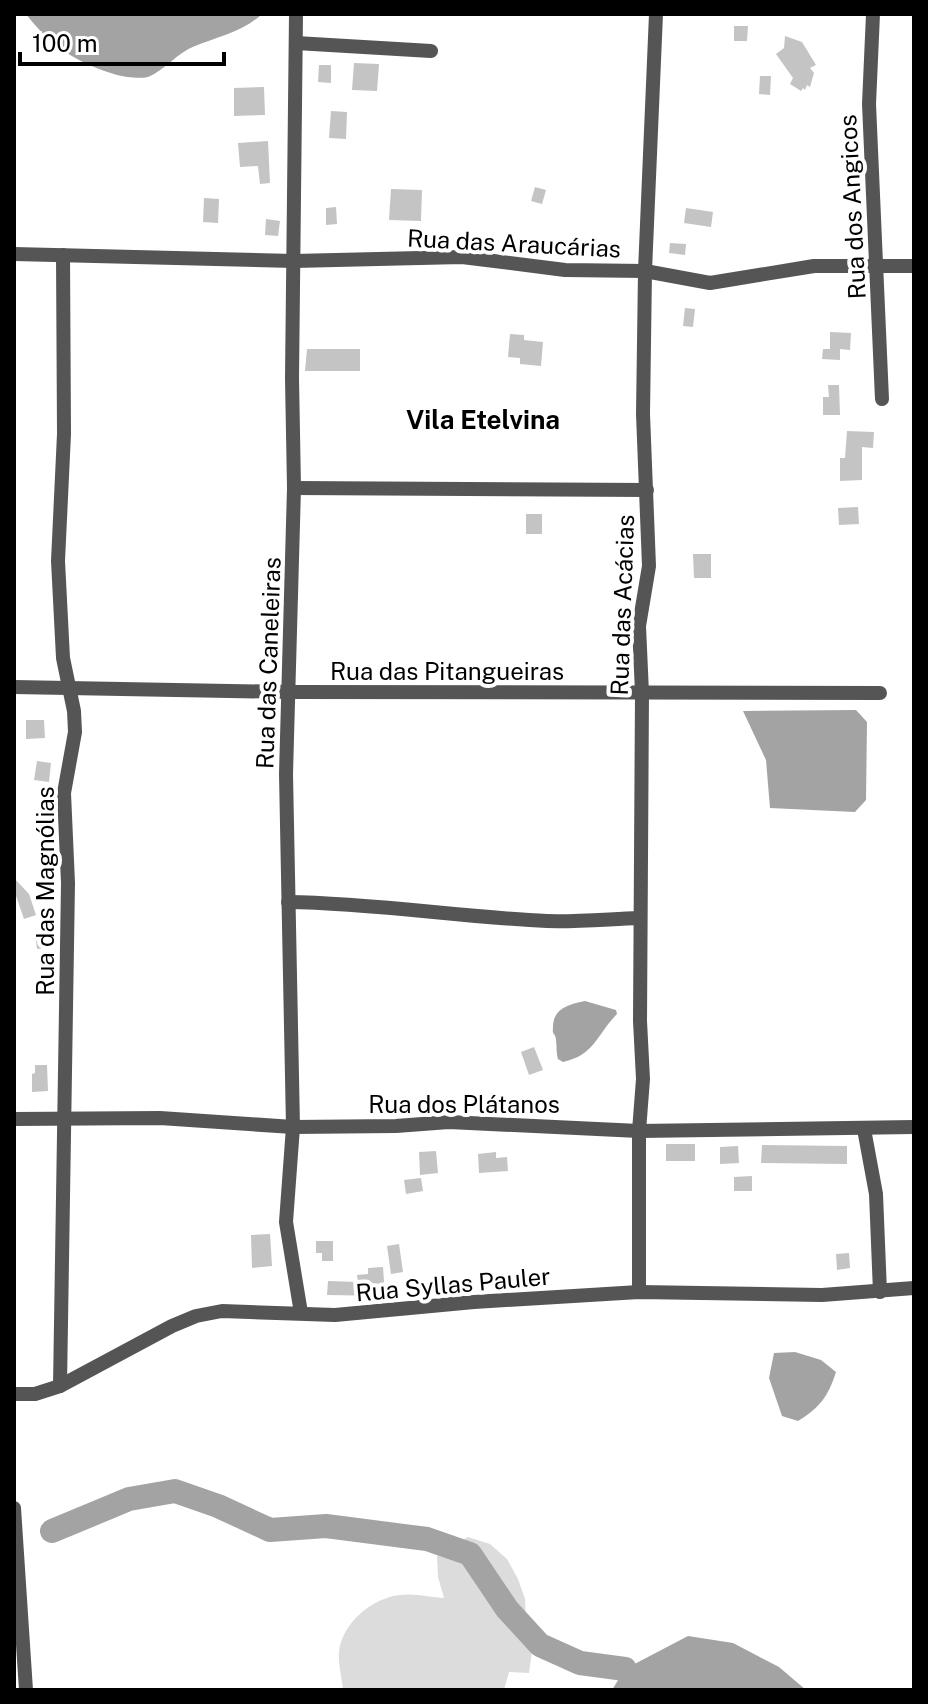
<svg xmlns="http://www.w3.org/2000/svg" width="928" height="1704" font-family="'Public Sans',sans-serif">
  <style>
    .green { fill: #dcdcdc }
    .water { fill: #a3a3a3 }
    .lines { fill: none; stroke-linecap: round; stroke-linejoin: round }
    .river { stroke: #a3a3a3; stroke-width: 24 }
    .building { fill: #c4c4c4 }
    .minor { stroke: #555; stroke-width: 14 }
    .labels { text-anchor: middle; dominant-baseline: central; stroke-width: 8; stroke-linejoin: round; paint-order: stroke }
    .street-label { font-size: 24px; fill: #000; stroke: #fff }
    .neighbourhood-label { font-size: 26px; font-weight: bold; fill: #000; stroke: #fff }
  </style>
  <rect width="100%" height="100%" fill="#fff"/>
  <path class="green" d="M468,1537L490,1544L507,1559L518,1579L525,1599L526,1622L533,1644L529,1673L509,1672L504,1690H343C342,1678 338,1664 339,1652C342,1623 372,1598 400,1595C414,1593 430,1597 444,1598L438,1577L437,1556Z"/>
  <g class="water">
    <path d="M26,14H262C244,31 218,37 195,46C178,52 165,70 148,77C140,79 125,77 117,75C79,64 50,46 26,14Z"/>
    <polygon points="856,710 867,722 866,800 855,812 770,808 766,760 743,711"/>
    <path d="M585,1001L616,1010L617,1014C597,1034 595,1055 563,1062L558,1059C556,1052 557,1047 556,1040C555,1031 552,1037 553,1027C553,1008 570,1004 585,1001Z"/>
    <path d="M795,1352L821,1360L836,1372C828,1397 820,1407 798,1421L782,1416L769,1378L774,1353Z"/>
    <polygon points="688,1636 733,1643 779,1667 806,1690 612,1690 625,1669"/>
  </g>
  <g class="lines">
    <polyline class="river" points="52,1531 129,1499 175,1491 218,1506 270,1530 326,1526 427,1539 470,1554 507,1609 540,1645 580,1663 625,1669"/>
  </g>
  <g class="building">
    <polygon points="734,26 748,26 747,41 734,41"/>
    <polygon points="785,36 802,42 816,65 810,68 814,73 810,87 807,85 805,90 803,88 801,91 790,84 793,78 776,54 784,48"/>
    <polygon points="354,63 379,64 377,91 352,90"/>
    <polygon points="319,65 331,65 331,83 318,82"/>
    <polygon points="760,76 771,76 770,95 759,94"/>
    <polygon points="264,87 265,115 234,116 234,88"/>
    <polygon points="331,111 347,112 346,139 329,138"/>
    <polygon points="268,141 270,183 260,184 258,166 240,167 238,143"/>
    <polygon points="535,187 546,190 542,204 531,201"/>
    <polygon points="391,189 422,190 421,221 389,220"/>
    <polygon points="204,198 219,199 218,223 203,222"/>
    <polygon points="336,207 337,224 326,225 326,208"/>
    <polygon points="686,208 713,212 711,227 684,223"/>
    <polygon points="266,219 280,221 278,236 265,235"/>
    <polygon points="670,243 686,244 685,255 669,253"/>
    <polygon points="685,308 695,309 693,327 683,326"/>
    <polygon points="830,332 851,333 850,350 840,349 840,360 822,359 823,349 830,349"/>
    <polygon points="510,334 524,335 524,340 543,342 541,366 520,364 520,358 508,357"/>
    <polygon points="307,349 360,349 360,371 305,371"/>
    <polygon points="828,385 839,385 840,415 823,415 823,397 829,397"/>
    <polygon points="847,431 874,432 873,448 862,447 862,480 840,481 840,458 845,458"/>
    <polygon points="858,507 859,524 839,525 838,508"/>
    <rect x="526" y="514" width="16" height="20"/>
    <polygon points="693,554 711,554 711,578 694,578"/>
    <polygon points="26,720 44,720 45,738 26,739"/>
    <polygon points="37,761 51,763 49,782 34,780"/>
    <polygon points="14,878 29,894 36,915 24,919 14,890"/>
    <polygon points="50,930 52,947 37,949 35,932"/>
    <polygon points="534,1047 543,1070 529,1075 521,1052"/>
    <polygon points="35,1065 47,1065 48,1091 32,1092 32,1074 35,1073"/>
    <rect x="666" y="1144" width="29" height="17"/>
    <polygon points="762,1145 847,1146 847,1164 761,1163"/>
    <polygon points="738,1146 739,1163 720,1164 720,1147"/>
    <polygon points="436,1151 438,1173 420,1175 419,1152"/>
    <polygon points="496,1152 496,1158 507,1157 508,1171 479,1173 478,1154"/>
    <polygon points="752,1176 752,1191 734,1191 734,1177"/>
    <polygon points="421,1178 423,1191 406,1194 404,1180"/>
    <polygon points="270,1234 272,1266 252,1268 251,1235"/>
    <polygon points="316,1241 333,1241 333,1261 322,1261 322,1253 316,1253"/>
    <polygon points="399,1244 403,1272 391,1274 387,1246"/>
    <polygon points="849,1253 850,1268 837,1270 836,1254"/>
    <polygon points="383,1267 385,1296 327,1295 328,1281 358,1282 357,1275 368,1274 368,1268"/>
  </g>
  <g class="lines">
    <g class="minor">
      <polyline points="296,14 292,378 294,488 286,774 293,1127 286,1222 301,1313"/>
      <polyline points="873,14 869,104 882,399"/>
      <polyline points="296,43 431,51"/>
      <polyline points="14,254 294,261 462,257 565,270 645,271 710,283 814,266 914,266"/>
      <polyline points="294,488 647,490"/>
      <polyline points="14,687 290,692 880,693"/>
      <path d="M288,902C374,903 460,917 547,921C577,922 609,919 639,918"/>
      <polyline points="14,1119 160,1118 293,1127 396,1126 449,1122 639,1131 914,1127"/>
      <polyline points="864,1129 876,1194 880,1292"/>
      <polyline points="639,1292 639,1131 643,1079 640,1021 642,693 639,626 649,566 643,414 645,271 656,14"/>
      <polyline points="60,1386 68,883 64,793 75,732 74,711 63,658 58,561 64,434 63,255"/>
      <polyline points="14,1394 35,1394 60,1386 172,1326 196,1316 222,1311 335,1315 474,1302 639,1292 822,1295 914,1288"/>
      <polyline points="14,1508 26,1690"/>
    </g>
  </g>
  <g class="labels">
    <g class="street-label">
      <text transform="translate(852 207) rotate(-93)">Rua dos Angicos</text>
      <text transform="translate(514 243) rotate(3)">Rua das Araucárias</text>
      <text transform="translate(622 605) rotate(-88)">Rua das Acácias</text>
      <text transform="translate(268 663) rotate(-88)">Rua das Caneleiras</text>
      <text x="447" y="671">Rua das Pitangueiras</text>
      <text transform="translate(45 891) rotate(-90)">Rua das Magnólias</text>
      <text x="464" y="1104">Rua dos Plátanos</text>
      <text transform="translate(453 1284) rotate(-5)">Rua Syllas Pauler</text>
    </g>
    <g class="neighbourhood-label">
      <text x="483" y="419">Vila Etelvina</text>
    </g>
  </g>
  <rect width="928" height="1704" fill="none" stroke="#000000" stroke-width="32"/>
  <path d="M20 52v12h204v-12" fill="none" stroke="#000000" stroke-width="4"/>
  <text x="32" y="52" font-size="24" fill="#000000" stroke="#ffffff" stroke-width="6" paint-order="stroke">100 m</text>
</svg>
